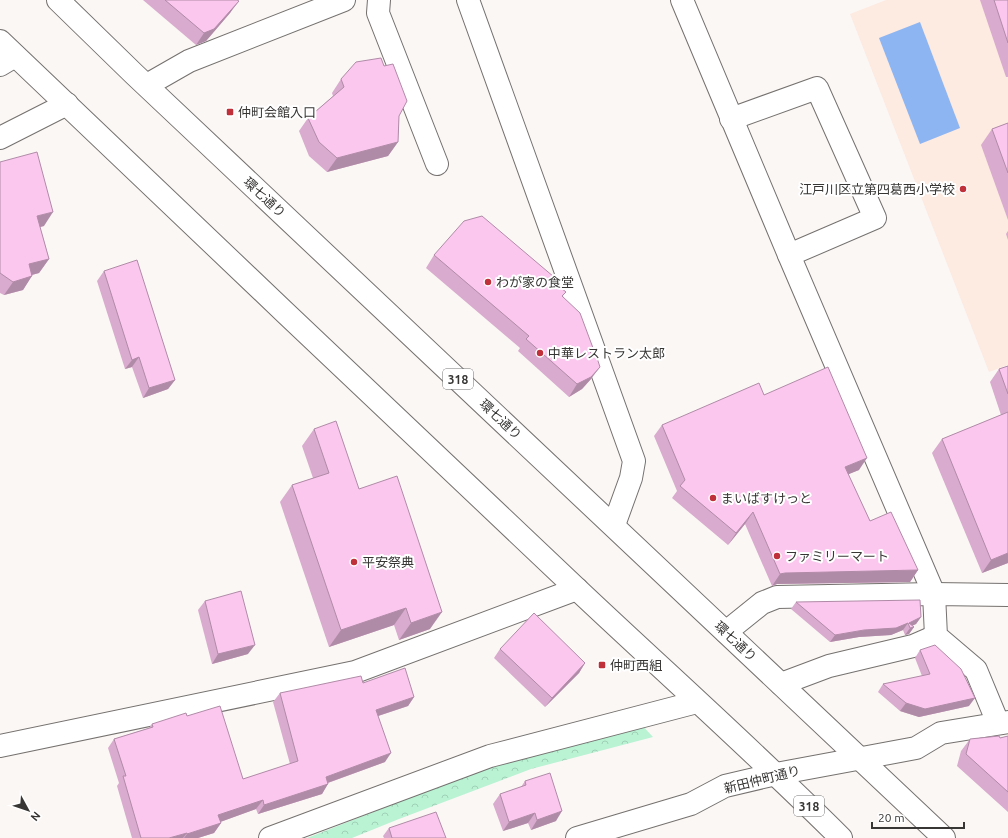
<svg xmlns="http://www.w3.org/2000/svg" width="1008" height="838" font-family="Ubuntu,'Noto Sans JP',sans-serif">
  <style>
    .education { fill: #fdeae1 }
    .park { fill: url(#park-crowns) }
    .water { fill: #8db5f2 }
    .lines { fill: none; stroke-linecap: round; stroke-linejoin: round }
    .minor-casing { stroke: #74716f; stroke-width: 24 }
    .major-casing { stroke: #74716f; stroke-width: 24 }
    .minor { stroke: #fff; stroke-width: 22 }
    .major { stroke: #fff; stroke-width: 22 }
    .wall { fill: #d9abce }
    .shaded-wall { fill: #b08ba7 }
    .building { fill: #fcc7ef; stroke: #b08ba7 }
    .poi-dot { fill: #c0303a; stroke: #fff; stroke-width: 1.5 }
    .labels { text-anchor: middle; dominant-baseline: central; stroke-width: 4; stroke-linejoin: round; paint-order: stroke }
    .shield { fill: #fff; stroke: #737272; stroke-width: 1 }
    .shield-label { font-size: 12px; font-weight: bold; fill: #373635 }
    .poi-label { font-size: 13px; fill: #373635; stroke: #fff; text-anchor: start }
    .street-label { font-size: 13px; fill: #373635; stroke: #fff }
  </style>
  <defs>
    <pattern id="park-crowns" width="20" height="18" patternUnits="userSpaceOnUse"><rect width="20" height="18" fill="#b9f3d4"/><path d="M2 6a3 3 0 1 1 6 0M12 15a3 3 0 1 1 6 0" fill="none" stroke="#a0d1b7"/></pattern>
  </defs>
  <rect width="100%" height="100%" fill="#fbf7f5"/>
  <polygon class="education" points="886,0 1008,0 1008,365 989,372 850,14"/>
  <polygon class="park" points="640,723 653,737 531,769 399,819 352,838 307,838 493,765"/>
  <polygon class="water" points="920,22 960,128 920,144 879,38"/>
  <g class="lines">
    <g class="minor-casing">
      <g id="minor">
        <polyline points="379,0 378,13 437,164"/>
        <polyline points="468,0 634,461 631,478 614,525"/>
        <polyline points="682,0 789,255 934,594 936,636 976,670 998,723"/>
        <polyline points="0,65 15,56"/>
        <polyline points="147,85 189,61 344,0"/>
        <polyline points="731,119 817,88 875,218 789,255"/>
        <polyline points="0,138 67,104"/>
        <polyline points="726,632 762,603 777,597 934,594 1008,595"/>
        <polyline points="781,684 829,666 913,646 936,636"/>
        <polyline points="0,746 355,672 577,589"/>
        <polyline points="270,838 490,756 697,702"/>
        <polyline points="577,838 691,804 725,786 776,774 916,748 941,733 1008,722"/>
      </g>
    </g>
    <g class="major-casing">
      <g id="major">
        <polyline points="58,0 134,74 944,838"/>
        <path d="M0,41C193,225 385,408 579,591C666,673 756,753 841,838"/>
      </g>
    </g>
    <use href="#minor" class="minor"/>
    <use href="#major" class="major"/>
  </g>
  <g class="wall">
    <polygon points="143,0 237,0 230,13 206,41 196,45"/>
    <polygon points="980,0 1008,0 1008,77 1006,77"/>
    <polygon points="341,79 399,116 398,142 388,156 327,172 309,156 299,131 308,118 333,96 332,93"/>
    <polygon points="1008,123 1008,220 981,145 992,129"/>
    <polygon points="0,162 44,226 40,227 49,259 39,273 32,275 23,290 4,295 0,293"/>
    <polygon points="1008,231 1008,240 1006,234"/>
    <polygon points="434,255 552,280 566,292 562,297 593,348 590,352 591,379 582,389 569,397 518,351 520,348 426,268"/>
    <polygon points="104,271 175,380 168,389 143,398 132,367 125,369 97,281"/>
    <polygon points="1008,366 1008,563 982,573 932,453 942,439 1001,415 990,382 999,369"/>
    <polygon points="764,395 859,470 848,474 870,521 918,570 910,582 777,584 772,586 745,524 728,545 672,498 677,491 654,436 662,425"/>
    <polygon points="314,429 359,489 430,629 399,640 394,625 329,647 280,502 292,485 313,478 302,446"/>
    <polygon points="205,601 248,654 212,664 198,610"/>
    <polygon points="796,602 921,617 916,624 912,626 914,627 909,634 905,635 903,630 891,635 859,637 830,642 791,609"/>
    <polygon points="500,649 585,663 579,673 545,707 494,658"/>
    <polygon points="920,650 969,706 919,717 900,711 878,692 883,684 922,676 915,658"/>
    <polygon points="363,683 414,697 408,706 378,716 385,762 328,783 322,794 258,814 256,809 220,822 221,823 214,833 198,838 132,838 117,786 119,783 108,748 114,739 149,728 152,724 187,716 243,779 290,764 273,702 280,693"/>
    <polygon points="1008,736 1008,812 957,766 961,751 970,739 1000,738"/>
    <polygon points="525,781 556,821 531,830 528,823 503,831 493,804 500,794 521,787"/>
    <polygon points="389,828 446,838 384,838 383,836"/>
  </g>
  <g class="shaded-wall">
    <polygon points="239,1 230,13 206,41 196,45 204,33"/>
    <polygon points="398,142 388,156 327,172 337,158"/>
    <polygon points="53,212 44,226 28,230 37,216"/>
    <polygon points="49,259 39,273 20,278 29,264"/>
    <polygon points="32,276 23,290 4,295 13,282"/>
    <polygon points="139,357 132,367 125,369 132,360"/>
    <polygon points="600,367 591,379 582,389 569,397 577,384"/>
    <polygon points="175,380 168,389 143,398 149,388"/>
    <polygon points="867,458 859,470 837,479 845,467"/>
    <polygon points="753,512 745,524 728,545 736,533"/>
    <polygon points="1008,553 1008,563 982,573 991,560"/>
    <polygon points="918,570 910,582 777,584 772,586 780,574 785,573"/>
    <polygon points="406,608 394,625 329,647 341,630"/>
    <polygon points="442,612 430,629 399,640 411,623"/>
    <polygon points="921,617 916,624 909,627 909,623"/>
    <polygon points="908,623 903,630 891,635 859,637 830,642 835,635"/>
    <polygon points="914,627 909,634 905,635 910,628"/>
    <polygon points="255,645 248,654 212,664 218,654"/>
    <polygon points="585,663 579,673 545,707 552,698"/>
    <polygon points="414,697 408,706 369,719 376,710"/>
    <polygon points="975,698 969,706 919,717 900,711 906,703"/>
    <polygon points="391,753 385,762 319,786 326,777"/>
    <polygon points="328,784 322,794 258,814 264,805"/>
    <polygon points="263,800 256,809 212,825 218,815"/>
    <polygon points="562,811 556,821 531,830 537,820"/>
    <polygon points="535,813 528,823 503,831 509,822"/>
    <polygon points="221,823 214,833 198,838 184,838 187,834"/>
    <polygon points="187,833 183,838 169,838"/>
  </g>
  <g class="building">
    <polygon points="165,0 237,0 239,1 214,29 204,33"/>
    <polygon points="994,0 1008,0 1008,43"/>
    <polygon points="381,58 384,66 393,64 407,101 399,116 398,142 337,158 319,142 308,118 344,87 341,79 356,62"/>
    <polygon points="1008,123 1008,173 992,129"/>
    <polygon points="37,152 53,212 37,216 49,259 29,264 32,276 13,282 0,273 0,162"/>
    <polygon points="482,216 554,277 551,280 566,292 562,296 580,313 593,348 590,352 597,358 600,367 591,377 577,384 526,339 529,336 434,255 464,221"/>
    <polygon points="137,260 175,380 149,388 139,357 132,360 104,271"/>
    <polygon points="1008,366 1008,394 999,369"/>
    <polygon points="828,367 867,458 845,467 870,521 891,512 918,570 785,573 780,574 753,512 736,533 680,486 685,480 662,425 759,383 764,395"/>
    <polygon points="1008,412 1008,553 991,560 942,439"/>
    <polygon points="336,421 359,489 397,476 442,612 411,623 406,608 341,630 292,485 329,473 314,429"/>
    <polygon points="241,591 255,645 218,654 205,601"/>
    <polygon points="920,600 921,617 909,623 914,627 910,628 908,623 896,628 864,630 835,635 796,602"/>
    <polygon points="534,613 585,663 552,698 500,649"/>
    <polygon points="935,645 961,669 975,698 925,709 906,703 883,684 930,674 920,650"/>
    <polygon points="405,668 414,697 376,710 391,753 326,777 328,784 264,805 263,800 218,815 221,823 187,834 187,833 169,838 141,838 123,776 126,776 114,739 153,727 152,724 186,713 187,716 220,706 243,779 298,761 280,693 361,676 363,683"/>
    <polygon points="999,736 1000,738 1008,736 1008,792 966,754 970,739"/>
    <polygon points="550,773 562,811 537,820 535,813 509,822 500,794 526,785 525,781"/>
    <polygon points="436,812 446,838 392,838 389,828"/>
  </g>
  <g class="poi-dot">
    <rect x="226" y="108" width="8" height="8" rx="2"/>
    <circle cx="963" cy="189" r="4"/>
    <circle cx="488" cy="282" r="4"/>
    <circle cx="540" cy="353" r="4"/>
    <circle cx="713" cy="498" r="4"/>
    <circle cx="777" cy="556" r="4"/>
    <circle cx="354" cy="562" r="4"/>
    <rect x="598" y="661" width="8" height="8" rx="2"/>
  </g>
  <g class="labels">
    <g class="shield">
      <rect x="443" y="369" width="30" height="20" rx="3"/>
      <rect x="794" y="796" width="30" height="20" rx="3"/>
    </g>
    <g class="shield-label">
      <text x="458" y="379">318</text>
      <text x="809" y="806">318</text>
    </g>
    <g class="poi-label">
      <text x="238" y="112">仲町会館入口</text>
      <text x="955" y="189" text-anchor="end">江戸川区立第四葛西小学校</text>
      <text x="496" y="282">わが家の食堂</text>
      <text x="548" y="353">中華レストラン太郎</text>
      <text x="721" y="498">まいばすけっと</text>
      <text x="785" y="556">ファミリーマート</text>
      <text x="362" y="562">平安祭典</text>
      <text x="610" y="665">仲町西組</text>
    </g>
    <g class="street-label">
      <text transform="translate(265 197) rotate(43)">環七通り</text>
      <text transform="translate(501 419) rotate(43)">環七通り</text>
      <text transform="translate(736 641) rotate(43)">環七通り</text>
      <text transform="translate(762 779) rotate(-14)">新田仲町通り</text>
    </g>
  </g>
  <g transform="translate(28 810) rotate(130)" stroke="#ffffff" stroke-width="3" paint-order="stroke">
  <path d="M0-3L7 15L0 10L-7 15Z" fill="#373635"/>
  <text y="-6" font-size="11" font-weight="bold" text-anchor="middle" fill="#373635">N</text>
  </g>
  <path d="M872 822v6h92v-6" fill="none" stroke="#373635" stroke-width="2"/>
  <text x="878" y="822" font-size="12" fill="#373635" stroke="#ffffff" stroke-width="3" paint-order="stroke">20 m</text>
</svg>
